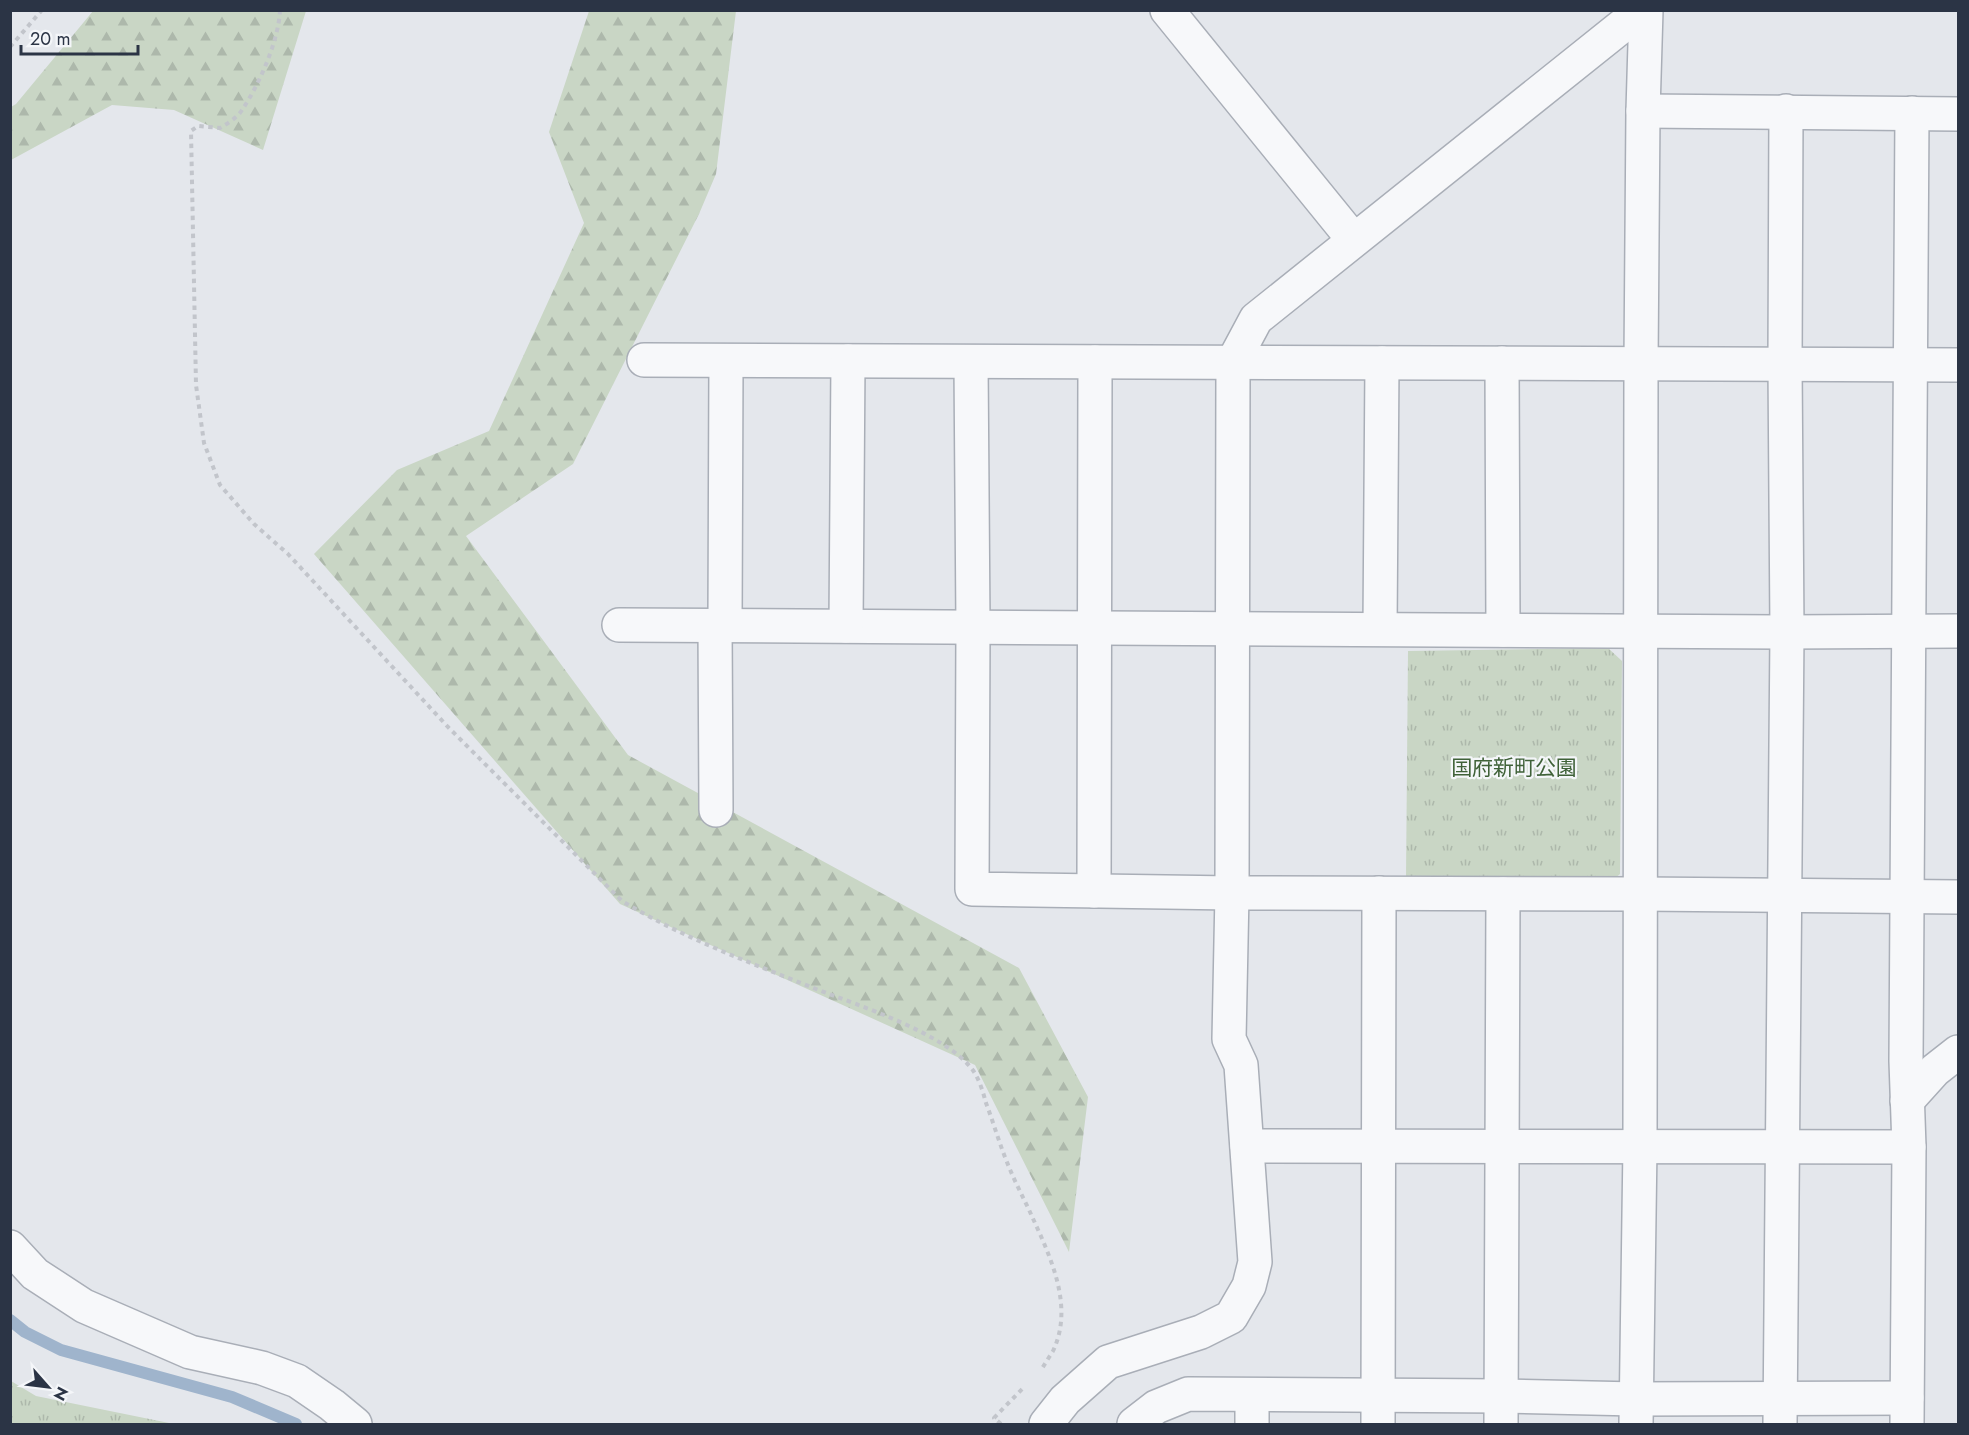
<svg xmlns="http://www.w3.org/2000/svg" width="1969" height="1435" font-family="Jost,'Noto Sans JP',sans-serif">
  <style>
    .grass { fill: url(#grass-tufts) }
    .forest { fill: url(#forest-firs) }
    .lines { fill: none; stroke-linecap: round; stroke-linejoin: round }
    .stream { stroke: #9fb4cc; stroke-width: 12 }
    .minor-casing { stroke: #a9aeb7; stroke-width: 36 }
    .path { stroke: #c2c5cb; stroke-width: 4; stroke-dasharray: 4.5 4.5; stroke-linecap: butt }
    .minor { stroke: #f7f8fa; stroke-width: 33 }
    .labels { text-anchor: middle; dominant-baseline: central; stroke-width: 4.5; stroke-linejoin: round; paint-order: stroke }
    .park-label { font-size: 21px; fill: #3f6138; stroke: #f4f6f9 }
  </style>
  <defs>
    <pattern id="grass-tufts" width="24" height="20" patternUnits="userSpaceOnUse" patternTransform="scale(1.5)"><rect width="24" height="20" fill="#c9d6c5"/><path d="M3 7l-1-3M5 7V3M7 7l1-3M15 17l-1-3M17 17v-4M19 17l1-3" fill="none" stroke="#adb8ab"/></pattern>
    <pattern id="forest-firs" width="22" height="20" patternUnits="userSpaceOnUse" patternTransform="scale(1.5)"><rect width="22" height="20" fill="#c9d6c5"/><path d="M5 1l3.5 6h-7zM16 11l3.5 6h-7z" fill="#adb8ab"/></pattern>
  </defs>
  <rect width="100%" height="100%" fill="#e4e7ec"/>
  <g class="grass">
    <polygon points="1608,648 1622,661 1620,874 1606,886 1406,878 1408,651"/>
    <polygon points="11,1381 36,1396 174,1424 11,1424"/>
  </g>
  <g class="forest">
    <polygon points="93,11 306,11 263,150 174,110 112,105 11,160 11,107 16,104"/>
    <polygon points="589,11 736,11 716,174 699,214 573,464 466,536 628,755 1019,968 1088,1097 1069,1252 975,1065 620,904 314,554 397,470 489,431 584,223 549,132"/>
  </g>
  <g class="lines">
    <polyline class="stream" points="10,1320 25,1332 61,1350 232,1397 296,1424"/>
    <g class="minor-casing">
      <g id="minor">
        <polyline points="1167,10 1353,239"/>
        <polyline points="1643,111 1958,114"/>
        <polyline points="644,360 1958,365"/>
        <polyline points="971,362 973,626 972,889 1232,893 1640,894 1958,897"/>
        <polyline points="1502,363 1503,630"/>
        <polyline points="619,625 1787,632 1958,631"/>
        <polyline points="715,625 716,810"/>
        <polyline points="725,625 726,361"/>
        <polyline points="846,626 848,361"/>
        <polyline points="1380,628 1382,363"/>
        <polyline points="1094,891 1095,362"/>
        <polyline points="1907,1101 1935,1070 1958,1052"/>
        <polyline points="1247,1146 1909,1147"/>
        <polyline points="10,1247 35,1274 84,1306 190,1352 262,1368 297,1381 332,1405 355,1424"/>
        <polyline points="1252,1395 1252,1424"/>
        <polyline points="1046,1424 1065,1400 1108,1362 1201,1332 1231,1317 1249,1286 1255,1262 1241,1065 1229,1039 1232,893 1233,362 1256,319 1642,10"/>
        <polyline points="1134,1424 1156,1407 1188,1394 1501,1396 1636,1399 1907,1398"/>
        <polyline points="1378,1424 1379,893"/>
        <polyline points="1501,1424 1503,894"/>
        <polyline points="1636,1424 1640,1146 1641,363 1643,111 1646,10"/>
        <polyline points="1780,1424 1787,632 1785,364 1786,111"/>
        <polyline points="1907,1424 1909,1147 1906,1061 1912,113"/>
      </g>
    </g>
    <g class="path">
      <path d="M280,10C279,40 259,85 242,110C237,118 228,123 220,128L198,126L191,131L196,385L204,443L220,485L254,524L288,554L448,727L622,901C683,938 751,963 816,989C860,1006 944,1033 972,1069C979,1078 983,1092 986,1103C994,1124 1000,1146 1009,1167C1015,1182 1023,1197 1030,1212C1049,1254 1075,1305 1053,1351C1049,1357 1045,1364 1041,1370"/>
      <polyline points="10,47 42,10"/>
      <polyline points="1001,1424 994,1418 1025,1386"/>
    </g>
    <use href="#minor" class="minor"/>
  </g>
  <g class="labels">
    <g class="park-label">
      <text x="1514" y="768">国府新町公園</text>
    </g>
  </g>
  <rect width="1969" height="1435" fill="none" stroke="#2b3445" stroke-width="24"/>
  <g transform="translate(48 1387) rotate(118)" stroke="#f4f6f9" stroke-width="4.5" paint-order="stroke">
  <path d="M0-4.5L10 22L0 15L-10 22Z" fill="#2b3445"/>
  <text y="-9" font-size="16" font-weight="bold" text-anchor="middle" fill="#2b3445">N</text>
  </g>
  <path d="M21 45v9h117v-9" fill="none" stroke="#2b3445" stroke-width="3"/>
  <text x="30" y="45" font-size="18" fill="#2b3445" stroke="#f4f6f9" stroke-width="4.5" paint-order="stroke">20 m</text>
</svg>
